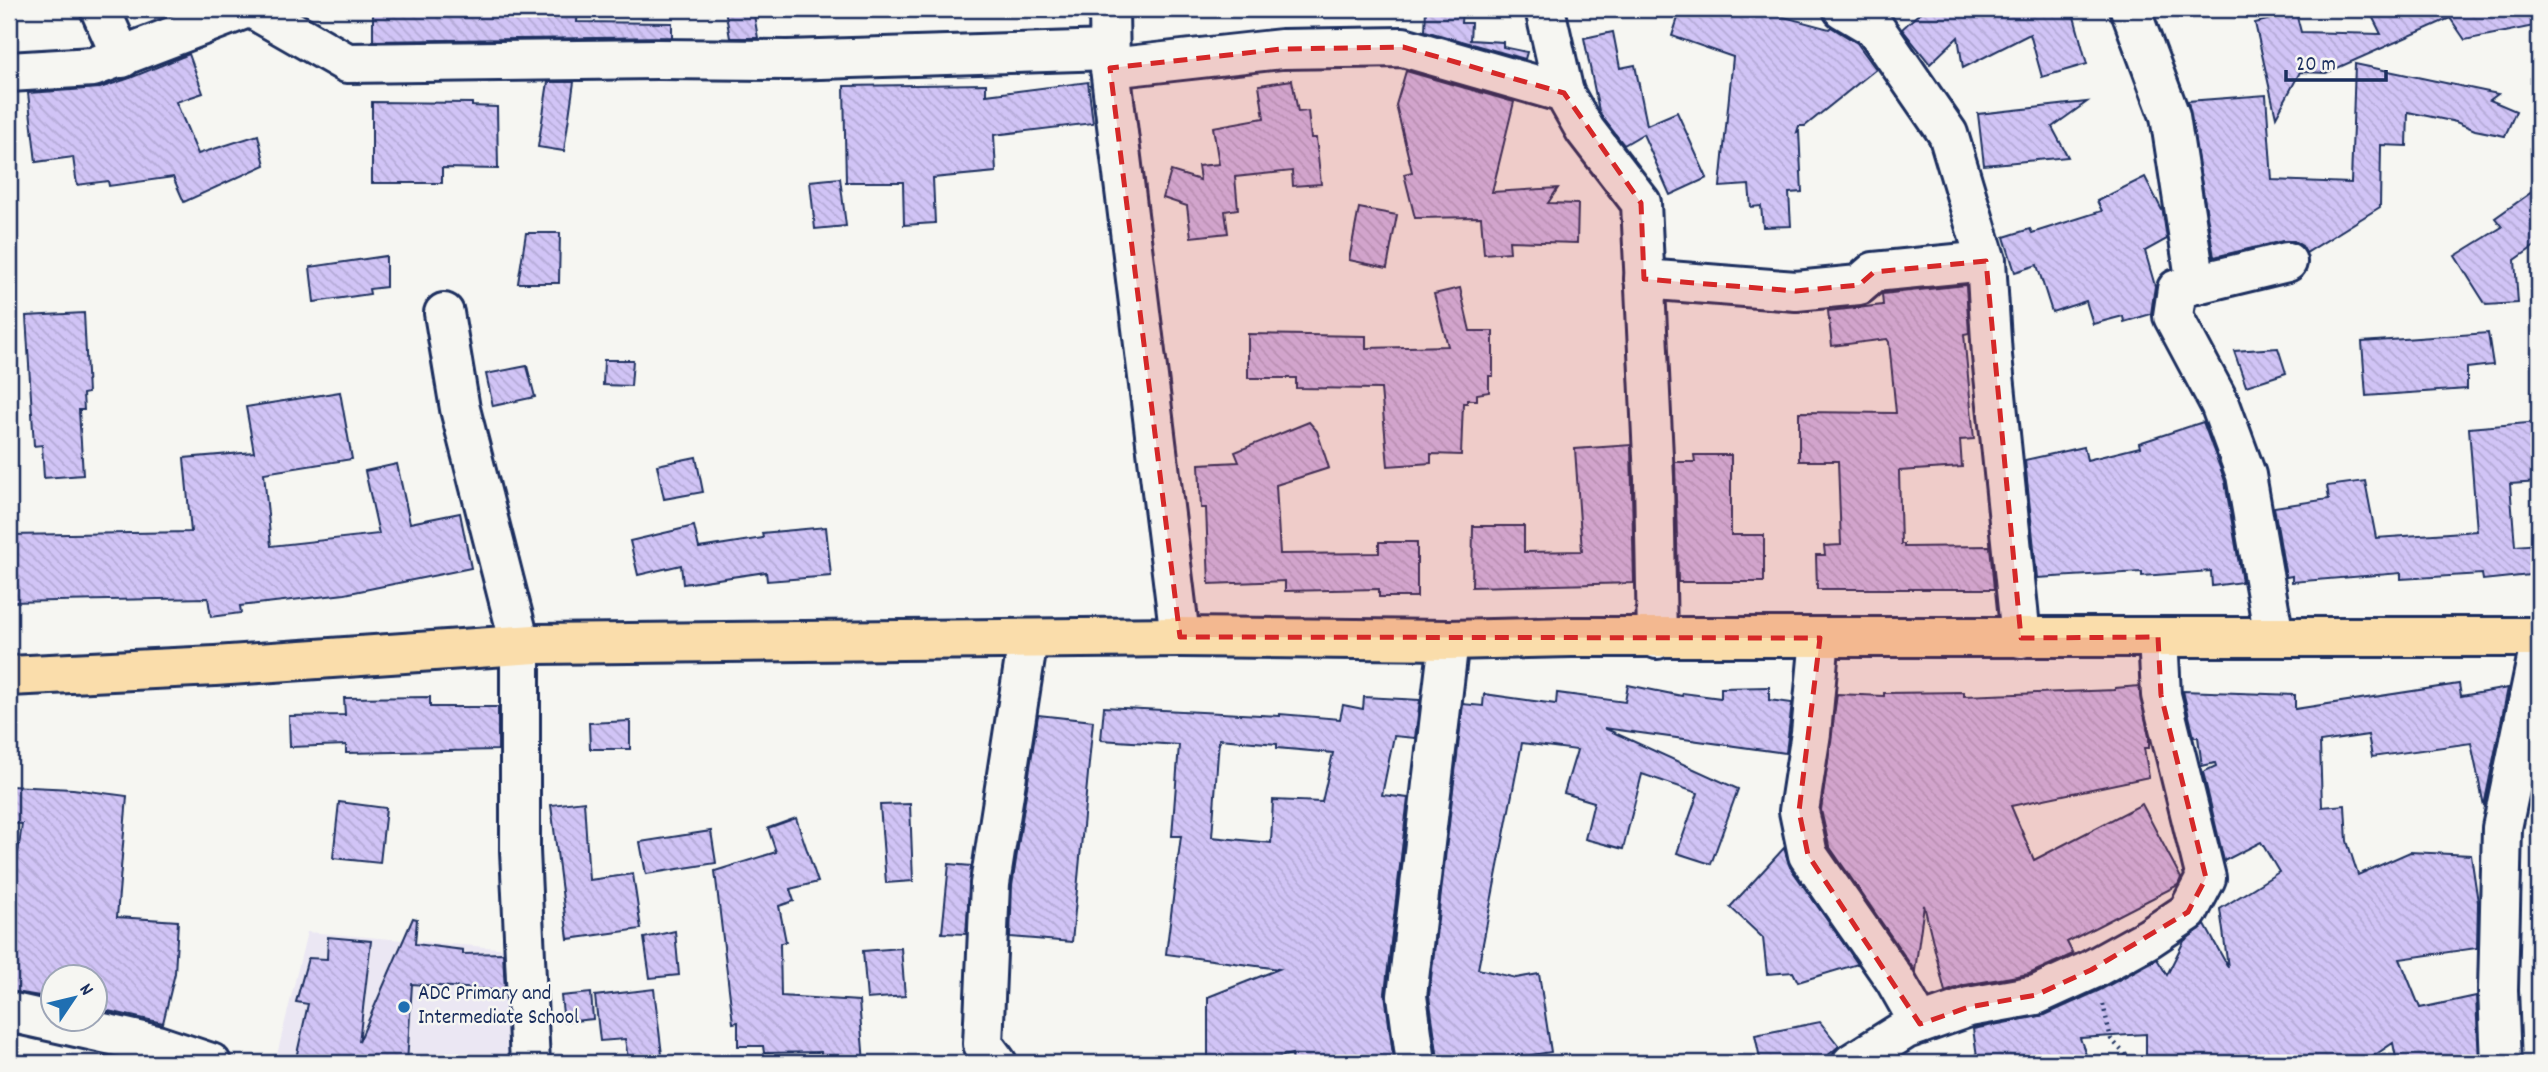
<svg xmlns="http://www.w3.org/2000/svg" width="2548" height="1072" font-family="Dekko,sans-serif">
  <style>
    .built { fill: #ebe7f3 }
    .building { fill: url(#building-back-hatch); stroke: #1b2f5e; stroke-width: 2; fill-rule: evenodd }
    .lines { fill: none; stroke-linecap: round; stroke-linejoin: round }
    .minor-casing { stroke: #1b2f5e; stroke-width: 44 }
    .major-casing { stroke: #1b2f5e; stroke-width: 44 }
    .path { stroke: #1b2f5e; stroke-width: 4.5; stroke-dasharray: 2 5; stroke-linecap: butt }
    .minor { stroke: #f6f6f2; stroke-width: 38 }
    .major { stroke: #faddab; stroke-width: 38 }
    .marked { fill: #d62828; fill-opacity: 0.2; stroke: #d62828; stroke-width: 5; stroke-dasharray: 14 9; stroke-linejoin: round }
    .poi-dot { fill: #1f6fb2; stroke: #f6f6f2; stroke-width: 2.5 }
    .labels { text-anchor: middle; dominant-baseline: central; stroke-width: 5; stroke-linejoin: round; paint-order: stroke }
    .poi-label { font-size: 21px; fill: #1b2f5e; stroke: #f6f6f2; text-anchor: start }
  </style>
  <defs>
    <pattern id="building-back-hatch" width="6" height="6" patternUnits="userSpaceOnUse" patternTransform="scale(1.75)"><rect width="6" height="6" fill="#d1c4f6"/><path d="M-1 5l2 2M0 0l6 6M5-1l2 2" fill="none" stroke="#b3a9d5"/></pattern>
  </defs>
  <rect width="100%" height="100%" fill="#f6f6f2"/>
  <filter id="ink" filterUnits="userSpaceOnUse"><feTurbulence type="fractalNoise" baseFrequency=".0143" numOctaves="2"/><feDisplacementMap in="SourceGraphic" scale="14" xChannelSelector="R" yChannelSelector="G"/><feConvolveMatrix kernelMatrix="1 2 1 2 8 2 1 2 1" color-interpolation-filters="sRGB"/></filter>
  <g filter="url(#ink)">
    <polygon class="built" points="307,932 520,950 516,1063 275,1063"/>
    <g class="building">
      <polygon points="373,9 558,9 558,17 559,9 578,9 577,22 672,23 672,37 373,41"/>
      <polygon points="725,9 753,9 758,38 730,38"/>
      <polygon points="1426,9 1462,9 1461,23 1471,23 1470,40 1503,42 1503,47 1527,52 1525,59 1425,31"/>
      <polygon points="1681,9 1754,9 1829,29 1831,27 1857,43 1876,69 1805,126 1799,126 1797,132 1799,131 1802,192 1789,193 1791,226 1763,227 1761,206 1751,207 1749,185 1720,187 1733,57 1672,36"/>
      <polygon points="1924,9 2082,9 2073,13 2087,64 2042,77 2030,34 1963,68 1958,37 1930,64 1902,29"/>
      <polygon points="2388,9 2539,9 2539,25 2465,40 2450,18 2326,73 2300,72 2276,117 2255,23 2296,13 2301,32 2381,34 2372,16"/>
      <polygon points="1613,32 1620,68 1635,65 1647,125 1677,112 1707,178 1670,195 1643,134 1624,145 1603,118 1599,111 1584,38"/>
      <polygon points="189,54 203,93 176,102 198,154 258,135 265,165 184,202 173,177 109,186 108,181 77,185 73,157 36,162 28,93 100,88 130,78"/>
      <polygon points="2355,64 2498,94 2490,100 2516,111 2505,136 2475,130 2456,122 2408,112 2407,146 2381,145 2380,207 2306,253 2302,246 2294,241 2283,241 2214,257 2188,101 2266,95 2272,180 2351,183"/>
      <polygon points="1406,71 1514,102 1492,192 1558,188 1548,203 1578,204 1577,243 1509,241 1510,252 1484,254 1481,217 1415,218 1404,174 1412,172 1396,105"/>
      <polygon points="1292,80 1298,112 1308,111 1311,138 1316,138 1321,184 1293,186 1292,171 1235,177 1238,209 1225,211 1228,233 1191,237 1187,206 1163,198 1171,171 1200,180 1198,166 1219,164 1213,127 1264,118 1259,85"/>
      <polygon points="548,82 574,82 564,151 538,147"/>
      <polygon points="1088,82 1093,123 994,135 996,172 933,178 935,223 904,225 903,182 846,182 844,86 986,84 986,95"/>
      <polygon points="372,102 472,103 472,106 497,107 498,169 442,168 442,183 372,183"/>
      <polygon points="2087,102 2052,127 2068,157 1984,165 1978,114"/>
      <polygon points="2145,177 2163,212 2167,239 2145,251 2155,286 2151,314 2124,322 2123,316 2093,324 2086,301 2052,312 2037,265 2015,272 2004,237 2030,229 2032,233 2102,211 2097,201"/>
      <polygon points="840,178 846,226 815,229 810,181"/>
      <polygon points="2539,187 2539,243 2515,260 2518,303 2486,305 2455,256 2502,227 2495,218"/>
      <polygon points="1359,208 1397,215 1387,268 1349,260"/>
      <polygon points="526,233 560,233 559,283 518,283"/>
      <polygon points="386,256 386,287 369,289 370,294 314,302 310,267"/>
      <polygon points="1966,285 1969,333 1964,334 1974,439 1960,440 1962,467 1899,471 1901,544 1904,544 1904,547 1990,546 1994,589 1817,589 1816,555 1825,555 1824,546 1841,545 1838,461 1799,461 1799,412 1896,413 1889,342 1887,339 1832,346 1828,311 1883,305 1882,294"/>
      <polygon points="1460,288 1470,331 1493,331 1493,376 1489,376 1489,392 1477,394 1477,400 1467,400 1467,403 1463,403 1461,455 1431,454 1431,463 1388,466 1381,389 1296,388 1296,378 1248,378 1248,334 1366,336 1366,348 1448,346 1434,294"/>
      <polygon points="84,313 88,393 83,394 84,410 79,410 83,475 44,478 42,445 34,446 26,316"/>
      <polygon points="2488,333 2493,365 2467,368 2467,389 2366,396 2362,342"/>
      <polygon points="2278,348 2286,373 2246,386 2234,351"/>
      <polygon points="604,360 633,360 631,386 603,385"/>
      <polygon points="527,366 535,397 493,406 486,374"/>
      <polygon points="340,392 352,459 264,473 271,546 379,534 365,471 397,464 410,523 460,513 471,568 345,594 240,606 241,613 211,617 208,598 9,602 9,535 191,532 184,458 254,452 246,407"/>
      <polygon points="1309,422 1317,431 1329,468 1276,485 1280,554 1379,553 1379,542 1417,542 1417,597 1379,597 1379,589 1285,591 1285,581 1209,584 1206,508 1201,508 1199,464 1239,462 1235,452"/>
      <polygon points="2203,422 2225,481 2242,582 2212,586 2211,571 2142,576 2142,572 2037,578 2025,460 2084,447 2087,460 2140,447 2139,443"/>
      <polygon points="2539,422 2539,482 2510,484 2515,546 2539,544 2539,574 2483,580 2482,574 2401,579 2401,573 2292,582 2292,576 2286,577 2274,507 2329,499 2327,486 2365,481 2376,538 2477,531 2469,428"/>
      <polygon points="1631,445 1634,583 1472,587 1473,526 1524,526 1524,552 1582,551 1575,449"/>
      <polygon points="1694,455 1731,455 1731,535 1764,535 1764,582 1678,582 1675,462 1695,462"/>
      <polygon points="696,457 703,492 664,499 657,465"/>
      <polygon points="694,526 699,548 763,538 762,533 826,527 831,576 767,581 766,572 683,584 681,565 638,575 630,541"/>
      <polygon points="2459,684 2461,696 2508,688 2484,806 2471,743 2372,757 2368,735 2320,742 2322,807 2345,805 2347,841 2358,875 2410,852 2471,855 2478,902 2477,948 2400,959 2420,1008 2476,996 2479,1063 2397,1063 2393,1043 2363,1063 2146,1063 2146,1034 2080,1038 2089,1063 1978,1063 1973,1029 2045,1015 2100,990 2157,959 2167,975 2184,941 2205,925 2228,967 2220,909 2279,872 2261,842 2224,861 2203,772 2216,766 2215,763 2202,766 2198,737 2194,737 2183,691 2295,695 2295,709"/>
      <polygon points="1628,685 1682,696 1683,693 1721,698 1721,688 1769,687 1769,700 1792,703 1786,753 1604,728 1738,789 1711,864 1677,853 1698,793 1642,774 1623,849 1585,839 1594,802 1564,793 1577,750 1522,743 1478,969 1516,978 1539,974 1551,1052 1495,1061 1494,1057 1438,1059 1429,996 1463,704 1483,706 1484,694 1556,704 1557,693 1625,702"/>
      <polygon points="2139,686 2149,737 2149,748 2144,748 2149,777 2011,806 2034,860 2142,804 2181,878 2178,885 2067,942 2073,954 2029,974 1965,985 1945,992 1924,905 1915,971 1829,846 1821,810 1837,694 1884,696 1884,693 1964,692 1964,696 2115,690 2115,688"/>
      <polygon points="430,697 430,707 498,707 498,750 346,753 346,745 290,747 289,716 345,715 344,698"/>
      <path d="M1364,697L1420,700L1415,738L1394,736L1382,795L1408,798L1385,993L1394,1063H1293L1292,1054L1253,1063H1208V997L1279,969L1166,954L1181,836H1172L1179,745L1101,740L1104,707L1280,716V714L1340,719L1343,705L1363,709ZM1219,739L1277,744V748L1333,753L1322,802L1273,800L1271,843L1212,837Z"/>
      <polygon points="1038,715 1093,721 1072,942 1010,937 1012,886"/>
      <polygon points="630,721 630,749 590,749 589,723"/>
      <polygon points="9,786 73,789 127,796 117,917 178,921 175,973 163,1023 99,1009 101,1001 94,1001 94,977 52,977 52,998 9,991 9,897 12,897 22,824 9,823"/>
      <polygon points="584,801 589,880 633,874 641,929 568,939 551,805"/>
      <polygon points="339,802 386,808 380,863 333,858"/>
      <polygon points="910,804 913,881 886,883 880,805"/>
      <polygon points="796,818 818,882 790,889 794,901 779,906 786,942 780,943 781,996 859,1001 864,1063 821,1063 821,1052 764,1053 763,1046 738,1046 738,1022 733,1023 715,871 776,852 768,828"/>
      <polygon points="711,831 716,863 646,874 640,842"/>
      <polygon points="1784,848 1790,867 1858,964 1798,982 1793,972 1767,974 1763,938 1730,907"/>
      <polygon points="949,864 971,866 966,934 942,933"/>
      <polygon points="413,918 417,919 415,944 463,950 463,954 503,953 505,991 412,984 407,1063 295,1063 308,1004 296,1002 308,958 327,959 328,937 371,941 359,1042"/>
      <polygon points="675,931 679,975 650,978 644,938"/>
      <polygon points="901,948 905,996 867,999 863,951"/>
      <polygon points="654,989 663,1063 631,1063 630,1058 628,1058 625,1039 600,1041 595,996"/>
      <polygon points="591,993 593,1019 564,1022 561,996"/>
      <polygon points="1820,1022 1839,1046 1819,1063 1761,1063 1755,1035"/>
    </g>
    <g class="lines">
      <g class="minor-casing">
        <g id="minor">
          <polyline points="100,9 122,58"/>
          <polyline points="253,9 347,63 657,59 788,60 1109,50"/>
          <polyline points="1109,9 1110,68 1180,637"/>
          <polyline points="1545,9 1564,93"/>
          <polyline points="1843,9 1875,28 1948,134 1986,261 1992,356 2021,638"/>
          <polyline points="2130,9 2170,116 2196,284 2177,289 2173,316 2220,404 2246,475 2274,637"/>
          <polyline points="1110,68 1282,49 1403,47 1564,93 1585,130 1641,203 1654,478 1657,639"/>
          <polyline points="9,72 93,67 245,9"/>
          <polyline points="1644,279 1796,291 1859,285 1874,272 1986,261"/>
          <polyline points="2196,284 2287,262"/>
          <polyline points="444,313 460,409 520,644 520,851 530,1063"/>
          <polyline points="1820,638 1811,733 1799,811 1808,855 1895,980 1920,1024"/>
          <polyline points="9,1012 157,1045 211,1063"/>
          <polyline points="997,1063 983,1044 990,884 1028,639"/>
          <polyline points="1416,1063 1407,996 1449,640"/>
          <polyline points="1852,1063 1906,1029 1969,1007 2036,995 2091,970 2149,938 2188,912 2206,878 2161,695 2158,637"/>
          <polyline points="2501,1063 2498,990 2502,828 2539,649"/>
        </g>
      </g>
      <g class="major-casing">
        <polyline id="major" points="9,676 215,666 535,644 1180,637 1449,640 1572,637 2539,637"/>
      </g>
      <polyline class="path" points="2103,1004 2111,1039 2133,1063"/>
      <use href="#minor" class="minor"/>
      <use href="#major" class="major"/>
    </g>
  </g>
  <path class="marked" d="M1403,47L1564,93L1641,203L1644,279L1796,291L1859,285L1874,272L1986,261L2021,638L2158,637L2161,695L2206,878L2188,912L2091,970L2036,995L1969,1007L1920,1024L1808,855L1799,811L1820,638L1180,637L1110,68L1282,49Z"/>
  <circle class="poi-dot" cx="404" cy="1007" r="7"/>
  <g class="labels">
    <g class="poi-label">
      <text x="418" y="995">ADC Primary and<tspan x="418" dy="24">Intermediate School</tspan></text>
    </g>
  </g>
  <rect width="2548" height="1072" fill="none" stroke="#f6f6f2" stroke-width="35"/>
  <rect x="18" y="18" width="2513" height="1037" fill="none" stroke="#1b2f5e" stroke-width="2.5" filter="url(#ink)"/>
  <g transform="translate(74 998) rotate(55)"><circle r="33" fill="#f6f6f2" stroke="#9ea6b7" stroke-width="2"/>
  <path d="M0-5L12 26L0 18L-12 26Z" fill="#1f6fb2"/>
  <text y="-10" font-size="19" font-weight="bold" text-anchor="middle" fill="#1b2f5e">N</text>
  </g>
  <path d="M2286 70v10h100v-10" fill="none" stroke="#1b2f5e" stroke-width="3.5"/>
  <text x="2296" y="70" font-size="21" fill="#1b2f5e" stroke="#f6f6f2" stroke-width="5" paint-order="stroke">20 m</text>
</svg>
